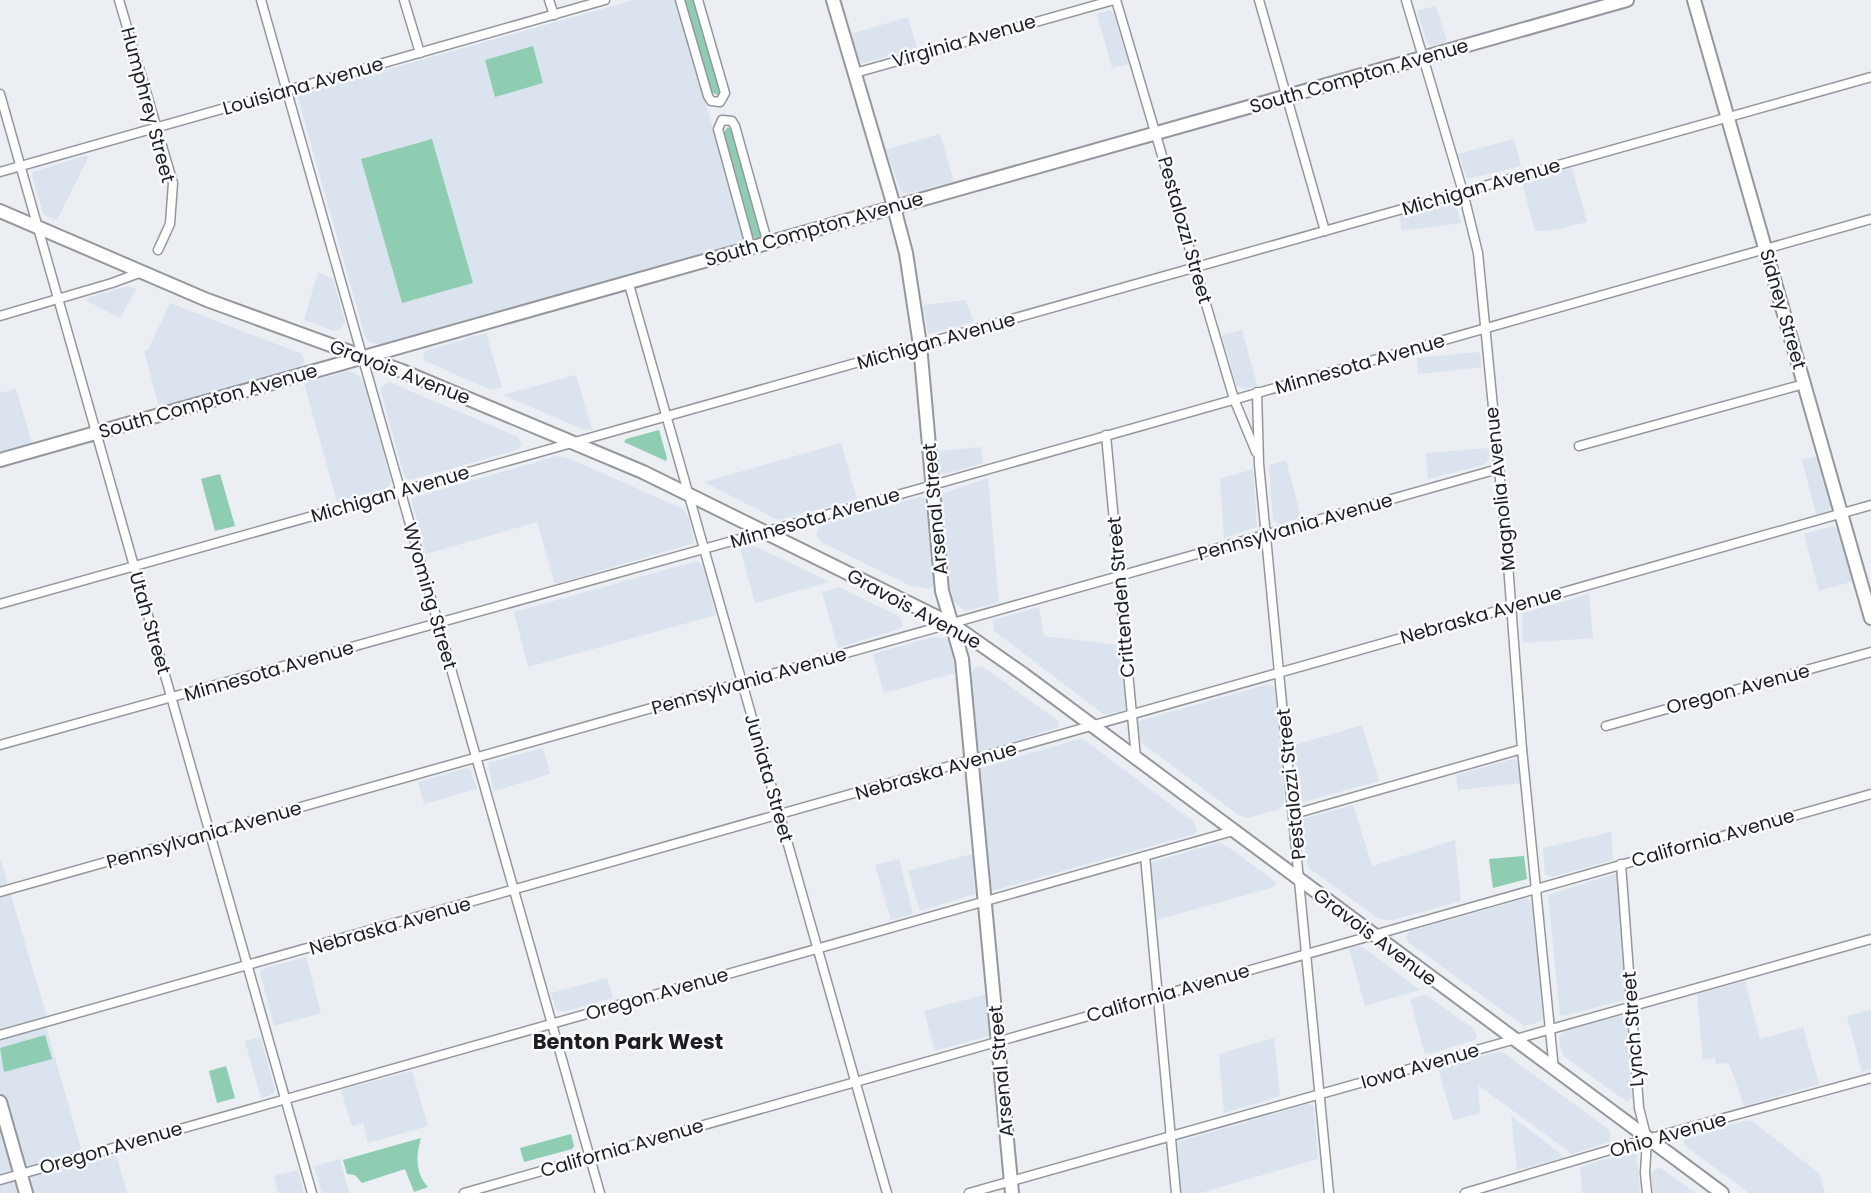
<svg xmlns="http://www.w3.org/2000/svg" width="1871" height="1193" font-family="Poppins,sans-serif">
  <style>
    .built { fill: #dbe3ef }
    .green { fill: #8ecdb1 }
    .lines { fill: none; stroke-linecap: round; stroke-linejoin: round }
    .street-casing { stroke: #94979c; stroke-width: 11 }
    .secondary-casing { stroke: #94979c; stroke-width: 16 }
    .primary-casing { stroke: #94979c; stroke-width: 16 }
    .street { stroke: #fff; stroke-width: 8 }
    .secondary { stroke: #fff; stroke-width: 12 }
    .primary { stroke: #fff; stroke-width: 12 }
    .labels { text-anchor: middle; dominant-baseline: central; stroke-width: 5; stroke-linejoin: round; paint-order: stroke }
    .street-label { font-size: 19px; fill: #1d1e20; stroke: #f9fbfe }
    .neighbourhood-label { font-size: 21px; font-weight: bold; fill: #1d1e20; stroke: #f9fbfe }
  </style>
  <rect width="100%" height="100%" fill="#ebeef3"/>
  <g class="built">
    <polygon points="634,0 677,0 744,241 382,345 369,342 365,336 297,95"/>
    <polygon points="1436,6 1447,42 1432,46 1427,42 1417,11"/>
    <polygon points="1110,10 1115,15 1129,64 1112,68 1097,14"/>
    <polygon points="908,17 917,48 863,63 860,61 851,34"/>
    <polygon points="940,134 954,181 905,194 901,192 886,150"/>
    <polygon points="1514,139 1521,166 1467,179 1458,154"/>
    <polygon points="87,155 88,158 57,220 44,215 32,176 33,172"/>
    <polygon points="1572,168 1587,222 1555,230 1535,231 1522,182"/>
    <polygon points="1449,201 1456,205 1461,223 1401,231 1400,216"/>
    <polygon points="318,272 333,279 345,322 339,330 334,331 304,320"/>
    <polygon points="128,286 136,289 120,318 87,301 86,298"/>
    <polygon points="966,300 973,322 928,334 923,305"/>
    <polygon points="170,303 302,354 305,363 298,368 159,407 144,351 148,350"/>
    <polygon points="1242,330 1257,385 1245,389 1237,386 1222,335"/>
    <polygon points="486,333 502,387 491,390 423,360 425,351"/>
    <polygon points="1477,352 1480,354 1482,367 1418,374 1417,358"/>
    <polygon points="348,371 358,375 366,386 391,482 387,488 337,502 304,383"/>
    <polygon points="576,375 592,430 585,430 503,395"/>
    <polygon points="389,382 518,437 522,446 514,451 410,480 407,479 404,475 381,392 381,387"/>
    <polygon points="16,389 32,443 0,452 0,393"/>
    <polygon points="841,443 857,499 778,520 704,482"/>
    <polygon points="981,447 983,463 945,474 939,472 938,451"/>
    <polygon points="1489,448 1489,459 1483,465 1428,479 1426,453"/>
    <polygon points="557,456 568,458 683,509 689,518 694,543 555,584 537,522 426,554 412,503 412,498"/>
    <polygon points="1818,456 1832,506 1828,511 1816,514 1802,460"/>
    <polygon points="1286,460 1301,517 1281,524 1276,523 1273,519 1269,465"/>
    <polygon points="1253,469 1257,527 1224,538 1220,479"/>
    <polygon points="988,478 999,602 965,611 953,601 951,597 941,494"/>
    <polygon points="920,497 923,497 926,501 935,581 934,586 929,589 911,586 821,542 816,534 820,524"/>
    <polygon points="1833,526 1840,530 1854,581 1819,591 1804,534"/>
    <polygon points="751,545 757,547 830,582 755,603 740,548"/>
    <polygon points="697,561 703,565 716,615 528,667 514,612"/>
    <polygon points="839,587 900,617 903,625 901,628 838,648 822,592"/>
    <polygon points="1589,594 1593,638 1523,643 1522,613"/>
    <polygon points="1039,607 1044,636 1120,645 1126,705 1125,710 1105,715 994,631 993,620"/>
    <polygon points="933,637 945,638 949,641 952,646 955,673 884,693 873,654"/>
    <polygon points="982,666 1058,721 1059,727 982,752 979,750 970,673 976,667"/>
    <polygon points="1269,684 1275,688 1285,804 1280,809 1248,818 1240,816 1138,740 1136,724 1139,721"/>
    <polygon points="1362,725 1379,781 1303,802 1300,799 1295,745"/>
    <polygon points="1082,738 1194,822 1197,831 1191,835 991,891 980,768"/>
    <polygon points="543,748 550,774 494,791 488,763"/>
    <polygon points="1513,759 1519,763 1521,783 1458,790 1456,775"/>
    <polygon points="467,768 471,770 477,789 424,804 418,782"/>
    <polygon points="1353,805 1372,866 1455,840 1461,901 1393,920 1379,919 1309,868 1306,860 1303,819"/>
    <polygon points="1611,832 1613,860 1551,877 1545,874 1543,848"/>
    <polygon points="1221,842 1276,882 1274,887 1156,920 1150,866 1152,862"/>
    <polygon points="972,854 975,894 920,911 908,871"/>
    <polygon points="0,858 45,1011 47,1030 83,1156 114,1147 127,1193 0,1193"/>
    <polygon points="899,859 913,914 891,920 875,865"/>
    <polygon points="1618,873 1628,999 1563,1016 1560,1015 1548,895"/>
    <polygon points="1527,898 1532,902 1543,1019 1539,1022 1524,1026 1408,942 1406,935 1411,931"/>
    <polygon points="1359,946 1363,947 1420,990 1365,1006 1349,949"/>
    <polygon points="306,957 321,1013 274,1026 260,972 262,969"/>
    <polygon points="607,978 613,998 563,1012 556,1009 551,993"/>
    <polygon points="1745,981 1760,1039 1803,1027 1819,1084 1744,1106 1729,1063 1716,1064 1715,1058 1703,1060 1697,994"/>
    <polygon points="987,994 990,1033 988,1036 935,1051 924,1011"/>
    <polygon points="1426,995 1475,1030 1477,1036 1474,1040 1425,1055 1410,999"/>
    <polygon points="1871,1010 1871,1069 1862,1072 1847,1016"/>
    <polygon points="1620,1016 1626,1020 1632,1098 1627,1102 1564,1056 1561,1050 1559,1037 1565,1031"/>
    <polygon points="260,1037 275,1090 273,1094 261,1098 245,1041"/>
    <polygon points="1274,1038 1280,1096 1224,1113 1219,1054"/>
    <polygon points="1497,1052 1504,1053 1608,1129 1611,1135 1609,1142 1572,1154 1478,1085 1480,1113 1453,1120 1438,1068"/>
    <polygon points="412,1071 428,1126 368,1143 363,1123 352,1126 341,1090"/>
    <polygon points="1307,1104 1313,1105 1314,1109 1318,1159 1200,1193 1181,1193 1178,1142"/>
    <polygon points="1511,1116 1560,1153 1563,1158 1517,1170"/>
    <polygon points="1750,1120 1819,1173 1825,1193 1749,1193 1684,1145 1684,1140 1687,1136"/>
    <polygon points="1631,1152 1635,1152 1637,1157 1640,1193 1582,1193 1580,1167"/>
    <polygon points="340,1159 349,1193 322,1193 314,1166"/>
    <polygon points="1659,1168 1662,1169 1695,1193 1653,1193 1651,1175 1655,1169"/>
    <polygon points="298,1170 304,1193 278,1193 274,1176"/>
  </g>
  <g class="green">
    <polygon points="685,0 695,0 721,91 718,95 712,93"/>
    <polygon points="533,46 543,83 495,97 485,60"/>
    <polygon points="728,127 732,129 762,234 760,238 755,238 752,236 723,133"/>
    <polygon points="432,139 473,283 402,303 361,159"/>
    <polygon points="659,430 667,458 666,461 624,442 626,439"/>
    <polygon points="220,474 235,526 215,531 201,479"/>
    <polygon points="1524,856 1527,879 1493,888 1489,859"/>
    <polygon points="45,1035 52,1059 4,1072 0,1048"/>
    <polygon points="226,1066 235,1098 217,1103 209,1071"/>
    <polygon points="571,1134 574,1146 572,1149 524,1162 520,1148"/>
    <path d="M421,1138C416,1155 415,1173 428,1187L414,1192L405,1169L362,1183L355,1175L347,1174L343,1160Z"/>
  </g>
  <g class="lines">
    <g class="street-casing">
      <g id="street">
        <polyline points="119,0 173,183 170,224 158,250"/>
        <polyline points="261,0 600,1193"/>
        <polyline points="404,0 420,53"/>
        <polyline points="549,0 554,15"/>
        <polyline points="680,0 708,96 711,101 720,102 725,93 698,0"/>
        <polyline points="1116,0 1234,399 1256,452"/>
        <polyline points="1259,0 1325,231"/>
        <polyline points="1406,0 1463,192 1478,253 1507,551 1522,749 1554,1070"/>
        <polyline points="855,73 1114,0"/>
        <polyline points="0,94 312,1193"/>
        <polyline points="0,172 605,0"/>
        <polyline points="751,249 718,129 722,120 732,121 735,126 768,244"/>
        <polyline points="628,281 887,1193"/>
        <polyline points="0,316 112,283 139,273"/>
        <polyline points="1257,392 1259,464 1329,1193"/>
        <polyline points="1106,435 1136,758"/>
        <polyline points="1579,446 1804,384"/>
        <polyline points="0,604 1871,77"/>
        <polyline points="1606,726 1871,652"/>
        <polyline points="0,745 933,485 1871,219"/>
        <polyline points="1294,814 1522,749"/>
        <polyline points="1145,856 1176,1193"/>
        <polyline points="1621,864 1639,1108 1647,1139 1645,1173 1647,1193"/>
        <polyline points="0,892 1498,469"/>
        <polyline points="0,1035 1871,505"/>
        <polyline points="0,1180 1233,831"/>
        <path d="M464,1193C933,1061 1402,926 1871,794"/>
        <polyline points="969,1193 1871,939"/>
        <polyline points="1465,1193 1647,1139 1871,1078"/>
      </g>
    </g>
    <g class="secondary-casing">
      <g id="secondary">
        <polyline points="833,0 891,196 906,253 920,345 942,591 962,659 1012,1193"/>
        <polyline points="1694,0 1871,618"/>
        <polyline points="0,460 1627,0"/>
        <polyline points="0,1102 26,1193"/>
      </g>
    </g>
    <g class="primary-casing">
      <polyline id="primary" points="0,211 207,300 402,371 643,472 953,625 1023,674 1722,1193"/>
    </g>
    <use href="#street" class="street"/>
    <use href="#secondary" class="secondary"/>
    <use href="#primary" class="primary"/>
  </g>
  <g class="labels">
    <g class="street-label">
      <text transform="translate(964 41) rotate(-16)">Virginia Avenue</text>
      <text transform="translate(1359 76) rotate(-16)">South Compton Avenue</text>
      <text transform="translate(303 86) rotate(-16)">Louisiana Avenue</text>
      <text transform="translate(148 105) rotate(75)">Humphrey Street</text>
      <text transform="translate(1481 187) rotate(-16)">Michigan Avenue</text>
      <text transform="translate(814 229) rotate(-16)">South Compton Avenue</text>
      <text transform="translate(1185 230) rotate(74)">Pestalozzi Street</text>
      <text transform="translate(1783 309) rotate(74)">Sidney Street</text>
      <text transform="translate(936 341) rotate(-16)">Michigan Avenue</text>
      <text transform="translate(1360 364) rotate(-16)">Minnesota Avenue</text>
      <text transform="translate(400 372) rotate(21)">Gravois Avenue</text>
      <text transform="translate(208 401) rotate(-16)">South Compton Avenue</text>
      <text transform="translate(1500 489) rotate(-96)">Magnolia Avenue</text>
      <text transform="translate(390 494) rotate(-16)">Michigan Avenue</text>
      <text transform="translate(935 509) rotate(-95)">Arsenal Street</text>
      <text transform="translate(815 518) rotate(-16)">Minnesota Avenue</text>
      <text transform="translate(1295 527) rotate(-16)">Pennsylvania Avenue</text>
      <text transform="translate(430 596) rotate(74)">Wyoming Street</text>
      <text transform="translate(1121 597) rotate(-95)">Crittenden Street</text>
      <text transform="translate(914 609) rotate(28)">Gravois Avenue</text>
      <text transform="translate(1481 615) rotate(-16)">Nebraska Avenue</text>
      <text transform="translate(150 623) rotate(74)">Utah Street</text>
      <text transform="translate(269 671) rotate(-16)">Minnesota Avenue</text>
      <text transform="translate(749 681) rotate(-16)">Pennsylvania Avenue</text>
      <text transform="translate(1738 689) rotate(-15)">Oregon Avenue</text>
      <text transform="translate(936 771) rotate(-16)">Nebraska Avenue</text>
      <text transform="translate(769 778) rotate(74)">Juniata Street</text>
      <text transform="translate(1291 784) rotate(-96)">Pestalozzi Street</text>
      <text transform="translate(204 835) rotate(-16)">Pennsylvania Avenue</text>
      <text transform="translate(1713 838) rotate(-16)">California Avenue</text>
      <text transform="translate(390 926) rotate(-16)">Nebraska Avenue</text>
      <text transform="translate(1375 937) rotate(37)">Gravois Avenue</text>
      <text transform="translate(1168 993) rotate(-16)">California Avenue</text>
      <text transform="translate(657 994) rotate(-16)">Oregon Avenue</text>
      <text transform="translate(1633 1029) rotate(-94)">Lynch Street</text>
      <text transform="translate(1420 1066) rotate(-16)">Iowa Avenue</text>
      <text transform="translate(1001 1071) rotate(-95)">Arsenal Street</text>
      <text transform="translate(1668 1135) rotate(-16)">Ohio Avenue</text>
      <text transform="translate(111 1148) rotate(-16)">Oregon Avenue</text>
      <text transform="translate(622 1148) rotate(-16)">California Avenue</text>
    </g>
    <g class="neighbourhood-label">
      <text x="628" y="1041">Benton Park West</text>
    </g>
  </g>
</svg>
